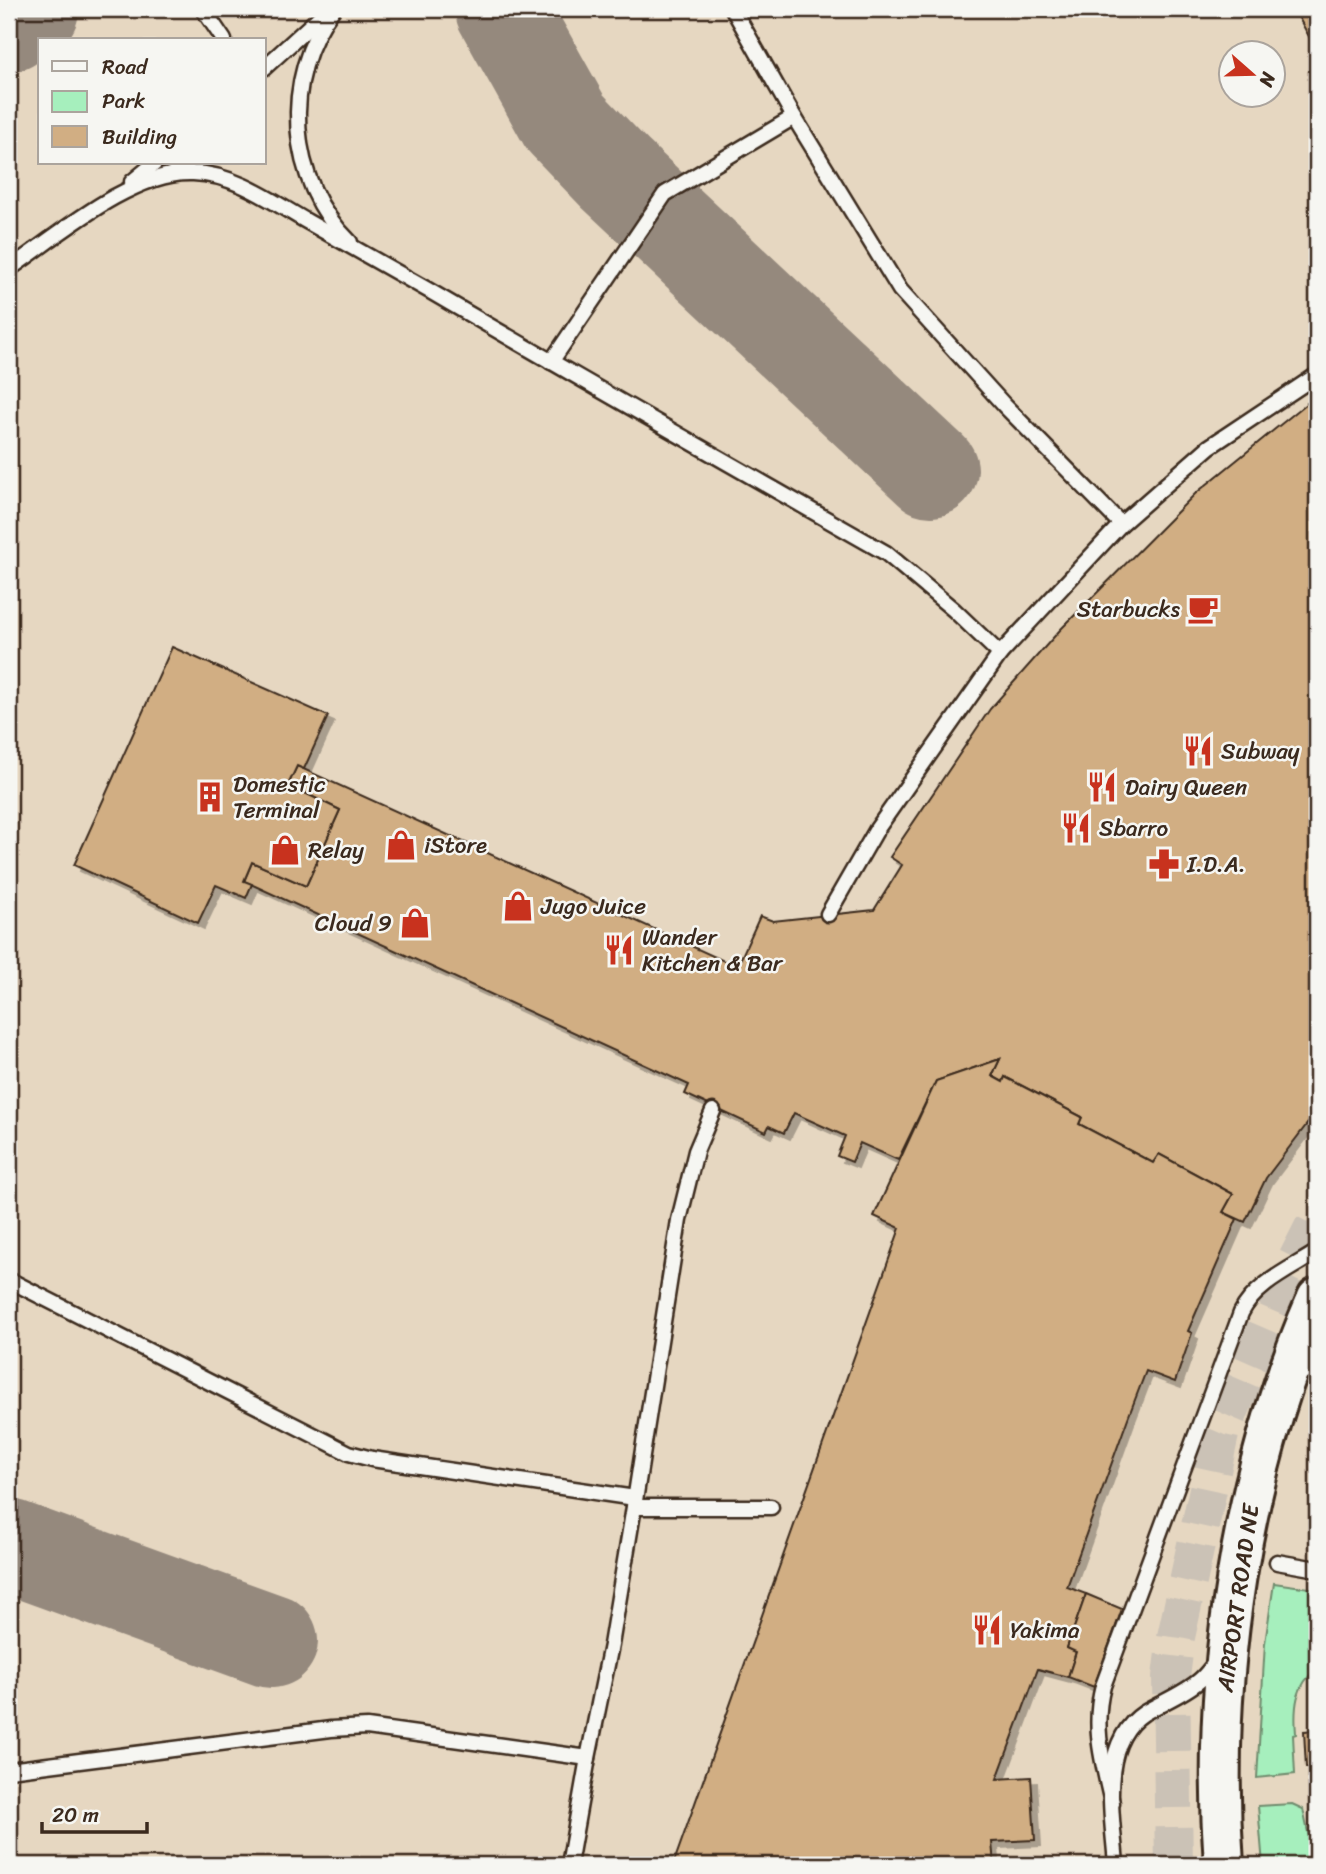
<svg xmlns="http://www.w3.org/2000/svg" width="1326" height="1874" font-family="Sriracha,sans-serif">
  <style>
    .built { fill: #e6d7c1; fill-rule: evenodd }
    .green { fill: #a6efbd; stroke: #708c6e; stroke-width: 2 }
    .lines { fill: none; stroke-linecap: round; stroke-linejoin: round }
    .taxiway { stroke: #95897d; stroke-width: 94 }
    .building { fill: #d1ae83; stroke: #3b2a1e; stroke-width: 2; filter: url(#shadow) }
    .secondary-tunnel { stroke: #cbc2b6; stroke-width: 38; stroke-dasharray: 38 19; stroke-linecap: butt }
    .lane-casing { stroke: #3b2a1e; stroke-width: 19 }
    .secondary-casing { stroke: #3b2a1e; stroke-width: 44 }
    .lane { stroke: #f6f6f2; stroke-width: 14 }
    .secondary { stroke: #f6f6f2; stroke-width: 38 }
    .labels { text-anchor: middle; dominant-baseline: central; stroke-width: 5; stroke-linejoin: round; paint-order: stroke }
    .poi-label { font-size: 23px; fill: #3b2a1e; stroke: #f6f6f2; text-anchor: start }
    .street-label { font-size: 23px; fill: #3b2a1e; stroke: #f6f6f2 }
  </style>
  <defs>
    <filter id="shadow"><feDropShadow dx="6" dy="6" stdDeviation="0" flood-color="#0004"/></filter>
  </defs>
  <rect width="100%" height="100%" fill="#efe8dc"/>
  <filter id="ink" filterUnits="userSpaceOnUse"><feTurbulence type="fractalNoise" baseFrequency=".0143" numOctaves="2"/><feDisplacementMap in="SourceGraphic" scale="14" xChannelSelector="R" yChannelSelector="G"/><feConvolveMatrix kernelMatrix="1 2 1 2 8 2 1 2 1" color-interpolation-filters="sRGB"/></filter>
  <g filter="url(#ink)">
    <path class="built" d="M9,9H1317V1865H9ZM40,40H264V163H40ZM1232,52H1274V94H1232Z"/>
    <g class="green">
      <path d="M1274,1583L1317,1589V1669C1295,1685 1294,1708 1296,1734L1293,1735L1295,1774L1257,1778L1265,1643Z"/>
      <polygon points="1292,1804 1303,1809 1315,1865 1263,1865 1258,1806"/>
    </g>
    <g class="lines">
      <g class="taxiway">
        <polyline points="502,9 565,122 615,174 931,470"/>
        <polyline points="9,25 32,9"/>
        <polyline points="9,1546 271,1641"/>
      </g>
    </g>
    <g class="building">
      <polygon points="1294,9 1317,9 1317,51"/>
      <polygon points="1317,395 1317,1111 1266,1178 1245,1222 1223,1212 1233,1194 1159,1154 1153,1163 1079,1124 1082,1117 1005,1077 1003,1082 992,1076 1000,1059 936,1081 898,1160 860,1143 852,1162 837,1156 845,1136 794,1113 784,1133 769,1126 766,1132 685,1094 689,1085 244,881 252,862 306,886 340,810 288,785 297,766 737,967 760,916 773,921 874,910 902,865 890,857 990,709 1060,630 1195,494"/>
      <polygon points="172,647 328,716 304,769 297,766 288,785 340,810 306,886 252,862 244,881 252,884 246,898 216,885 198,923 74,865"/>
      <polygon points="1000,1059 992,1076 1003,1082 1005,1077 1082,1117 1079,1124 1153,1163 1159,1154 1233,1194 1223,1212 1237,1219 1188,1331 1192,1333 1175,1382 1146,1371 1128,1418 1067,1587 1086,1594 1067,1648 1076,1652 1068,1677 1038,1669 997,1779 1031,1777 1035,1840 992,1842 994,1865 673,1865 900,1228 874,1216 936,1081"/>
      <polygon points="1086,1594 1122,1609 1094,1687 1068,1677 1076,1652 1067,1648"/>
      <polygon points="1317,1730 1317,1767 1306,1768 1304,1731"/>
    </g>
    <g class="lines">
      <polyline class="secondary-tunnel" points="1174,1865 1171,1677 1176,1637 1220,1434 1287,1279 1317,1220"/>
      <g class="lane-casing">
        <g id="lane">
          <polyline points="203,9 224,40"/>
          <path d="M333,9C281,78 287,181 350,242"/>
          <polyline points="733,9 794,117 900,290 1004,405 1121,524"/>
          <polyline points="264,68 323,14"/>
          <polyline points="132,182 155,163"/>
          <path d="M9,269C57,236 133,170 193,173C235,174 273,202 308,222C348,245 388,267 428,290C580,379 733,466 886,553L954,610L1000,654L877,829L828,914"/>
          <polyline points="551,362 665,194 794,117"/>
          <polyline points="1000,654 1121,524 1209,447 1317,375"/>
          <polyline points="9,1280 349,1453 372,1459 635,1498"/>
          <polyline points="1294,1377 1317,1364"/>
          <polyline points="634,1507 771,1507"/>
          <polyline points="1277,1562 1317,1569"/>
          <polyline points="9,1770 331,1729 367,1727 588,1758 611,1645 634,1507 679,1220 696,1151 713,1111"/>
          <path d="M1112,1803C1103,1762 1092,1728 1103,1686L1241,1313C1255,1284 1291,1269 1317,1252"/>
          <polyline points="569,1865 588,1758"/>
          <path d="M1116,1865C1113,1818 1097,1744 1144,1713C1162,1702 1184,1694 1200,1680C1207,1674 1212,1666 1218,1660"/>
        </g>
      </g>
      <g class="secondary-casing">
        <path id="secondary" d="M1224,1865C1210,1678 1241,1471 1317,1298"/>
      </g>
      <use href="#lane" class="lane"/>
      <use href="#secondary" class="secondary"/>
    </g>
  </g>
  <defs>
    <g id="cafe-bare" transform="scale(2.415)"><path d="M-5.5-4.5H6V0H3Q3 3.5 0 3.5H-2.5Q-5.5 3.5-5.5 0ZM3-3.2v2h1.7v-2ZM-6 4.5H4V6H-6Z" fill="#c8321e" stroke="#f6f6f2" stroke-width="2.5" paint-order="stroke"/></g>
    <g id="restaurant-bare" transform="scale(2.415)"><path d="M-5-6h1v4h1v-4h1v4h1v-4h1v5L-1.5 .5V6h-2V.5L-5-1ZM5-6V6H3V1.5H1.5Q1.5-4 5-6Z" fill="#c8321e" stroke="#f6f6f2" stroke-width="2.5" paint-order="stroke"/></g>
    <g id="building-bare" transform="scale(2.415)"><path d="M-4-6H4V6H1V3H-1V6H-4ZM-2.5-4.3h1.7v1.8h-1.7ZM.8-4.3h1.7v1.8H.8ZM-2.5-1h1.7V.8h-1.7ZM.8-1h1.7V.8H.8Z" fill="#c8321e" stroke="#f6f6f2" stroke-width="2.5" paint-order="stroke"/></g>
    <g id="shop-bare" transform="scale(2.415)"><path d="M-5-2.5h2.3a2.7 3.5 0 0 1 5.4 0H5L5.5 6h-11ZM-1.5-2.5h3a1.5 2.3 0 0 0-3 0Z" fill="#c8321e" stroke="#f6f6f2" stroke-width="2.5" paint-order="stroke"/></g>
    <g id="pharmacy-bare" transform="scale(2.415)"><path d="M-2-6h4v4h4v4h-4v4h-4v-4h-4v-4h4Z" fill="#c8321e" stroke="#f6f6f2" stroke-width="2.5" paint-order="stroke"/></g>
  </defs>
  <g fill-rule="evenodd">
    <use href="#cafe-bare" x="1203" y="609"/>
    <use href="#restaurant-bare" x="1198" y="751"/>
    <use href="#restaurant-bare" x="1102" y="787"/>
    <use href="#building-bare" x="210" y="797"/>
    <use href="#restaurant-bare" x="1076" y="828"/>
    <use href="#shop-bare" x="401" y="845"/>
    <use href="#shop-bare" x="285" y="850"/>
    <use href="#pharmacy-bare" x="1164" y="864"/>
    <use href="#shop-bare" x="518" y="906"/>
    <use href="#shop-bare" x="415" y="923"/>
    <use href="#restaurant-bare" x="619" y="950"/>
    <use href="#restaurant-bare" x="987" y="1630"/>
  </g>
  <g class="labels">
    <g class="poi-label">
      <text x="1180" y="609" text-anchor="end">Starbucks</text>
      <text x="1221" y="751">Subway</text>
      <text x="233" y="784">Domestic<tspan x="233" dy="26">Terminal</tspan></text>
      <text x="1125" y="787">Dairy Queen</text>
      <text x="1099" y="828">Sbarro</text>
      <text x="424" y="845">iStore</text>
      <text x="308" y="850">Relay</text>
      <text x="1187" y="864">I.D.A.</text>
      <text x="541" y="906">Jugo Juice</text>
      <text x="392" y="923" text-anchor="end">Cloud 9</text>
      <text x="642" y="937">Wander<tspan x="642" dy="26">Kitchen &amp; Bar</tspan></text>
      <text x="1010" y="1630">Yakima</text>
    </g>
    <g class="street-label">
      <text transform="translate(1238 1598) rotate(-82)">AIRPORT ROAD NE</text>
    </g>
  </g>
  <rect width="1326" height="1874" fill="none" stroke="#f6f6f2" stroke-width="35"/>
  <rect x="18" y="18" width="1291" height="1839" fill="none" stroke="#3b2a1e" stroke-width="2.5" filter="url(#ink)"/>
  <rect x="38" y="38" width="228" height="126" fill="#f6f6f2" stroke="#aba49d" stroke-width="2"/>
  <rect x="52" y="61" width="35" height="10" fill="#f6f6f2" stroke="#aba49d" stroke-width="2"/>
  <text x="102" y="74" font-size="21" fill="#3b2a1e">Road</text>
  <rect x="52" y="91" width="35" height="21" fill="#a6efbd" stroke="#aba49d" stroke-width="2"/>
  <text x="102" y="108" font-size="21" fill="#3b2a1e">Park</text>
  <rect x="52" y="126" width="35" height="21" fill="#d1ae83" stroke="#aba49d" stroke-width="2"/>
  <text x="102" y="144" font-size="21" fill="#3b2a1e">Building</text>
  <g transform="translate(1252 74) rotate(110)"><circle r="33" fill="#f6f6f2" stroke="#aba49d" stroke-width="2"/>
  <path d="M0-5L12 26L0 18L-12 26Z" fill="#c8321e"/>
  <text y="-10" font-size="19" font-weight="bold" text-anchor="middle" fill="#3b2a1e">N</text>
  </g>
  <path d="M42 1822v10h105v-10" fill="none" stroke="#3b2a1e" stroke-width="3.5"/>
  <text x="52" y="1822" font-size="21" fill="#3b2a1e" stroke="#f6f6f2" stroke-width="5" paint-order="stroke">20 m</text>
</svg>
